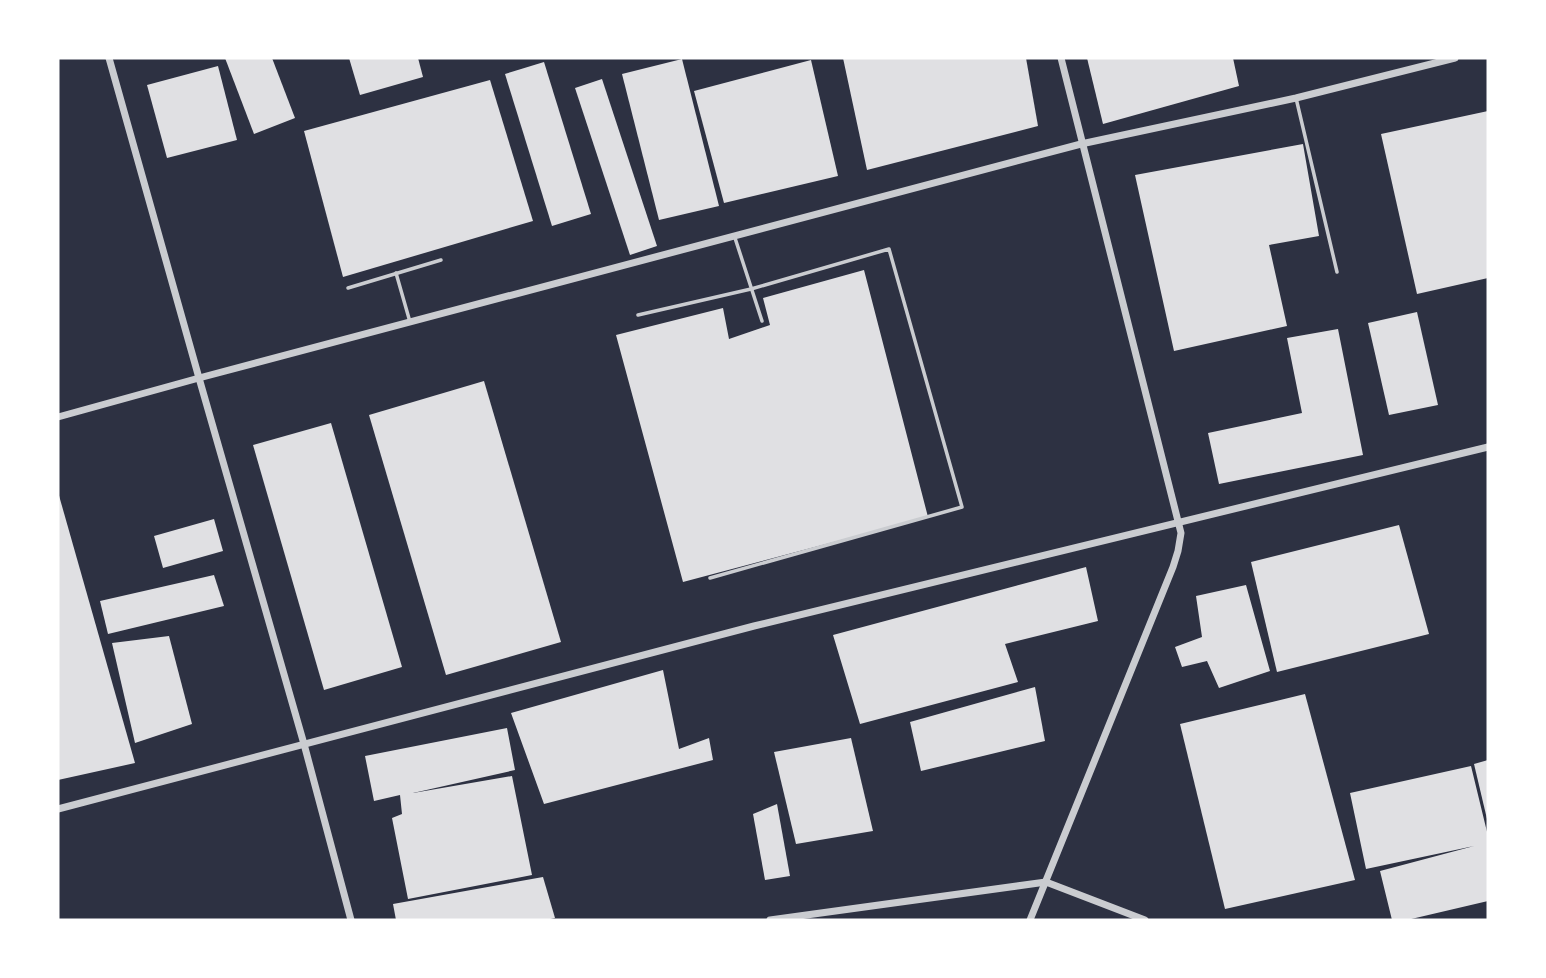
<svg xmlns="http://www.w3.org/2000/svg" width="1546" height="978" font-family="'Source Sans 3',sans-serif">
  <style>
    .building { fill: #e0e0e3 }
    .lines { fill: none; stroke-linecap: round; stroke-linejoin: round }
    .service { stroke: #caccd0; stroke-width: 3.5 }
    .minor { stroke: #caccd0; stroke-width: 7 }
  </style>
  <rect width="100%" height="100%" fill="#2d3142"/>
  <g class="building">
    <polygon points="225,58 272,58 295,118 254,134"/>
    <polygon points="349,58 418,58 423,77 360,95"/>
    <polygon points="843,58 1026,58 1038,126 867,170"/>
    <polygon points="1087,58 1233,58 1239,86 1103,124"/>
    <polygon points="682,59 719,206 659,220 622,74"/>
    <polygon points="811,60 838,176 724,203 694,91"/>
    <polygon points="544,62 591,214 552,226 505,74"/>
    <polygon points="218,66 237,140 167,158 147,85"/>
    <polygon points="602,79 657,246 630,255 575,88"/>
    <polygon points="490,80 533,221 343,277 304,131"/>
    <polygon points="1488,111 1488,278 1417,294 1381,134"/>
    <polygon points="1303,144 1319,236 1269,245 1287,326 1174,351 1135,175"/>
    <polygon points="864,270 928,517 683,582 616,335 723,308 729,339 770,325 763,298"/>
    <polygon points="1417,312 1438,405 1389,415 1368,323"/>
    <polygon points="1338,329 1363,455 1219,484 1208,433 1302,413 1287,338"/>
    <polygon points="484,381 561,642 446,675 369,415"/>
    <polygon points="331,423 402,667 324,690 253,445"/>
    <polygon points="58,492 135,763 58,780"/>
    <polygon points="214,519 223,551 163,568 154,536"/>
    <polygon points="1399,525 1429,634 1277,672 1251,562"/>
    <polygon points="1086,567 1098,621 1005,644 1018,682 860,724 833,635"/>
    <polygon points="214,575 224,606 108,634 100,601"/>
    <polygon points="1246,585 1270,671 1219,688 1207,661 1182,667 1175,647 1202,637 1196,596"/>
    <polygon points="169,636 192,724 135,743 112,643"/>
    <polygon points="663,670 679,749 709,738 713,760 544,804 511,713"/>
    <polygon points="1035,687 1045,741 921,771 910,722"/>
    <polygon points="1305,694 1355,880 1225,909 1180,724"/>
    <polygon points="507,728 515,770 413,793 512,776 532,875 408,899 392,818 402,814 400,795 374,801 365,756"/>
    <polygon points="851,738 873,831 796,844 774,752"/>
    <polygon points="1488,760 1488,819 1487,819 1474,764"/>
    <polygon points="1471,766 1488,836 1488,901 1407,920 1392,920 1380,871 1474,846 1366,869 1350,793"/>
    <polygon points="777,804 790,876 765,880 753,814"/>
    <polygon points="543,877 555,918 546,920 396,920 393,904"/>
  </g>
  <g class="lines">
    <g class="service">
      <polyline points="1296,98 1337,272"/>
      <polyline points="735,238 762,321"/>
      <polyline points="396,273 410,322"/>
      <polyline points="348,288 441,260"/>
      <polyline points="638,315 751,289 889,249 962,507 710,578"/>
    </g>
    <g class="minor">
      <polyline points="109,58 199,378 304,744 351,920"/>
      <polyline points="58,417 199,378 1081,144 1296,98 1455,58"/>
      <polyline points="58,809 754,626 1488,447"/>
      <polyline points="770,920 1046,882 1145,920"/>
      <polyline points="1030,920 1173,567 1178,551 1181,533 1061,58"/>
    </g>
  </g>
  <rect width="1546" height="978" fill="none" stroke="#ffffff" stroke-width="119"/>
</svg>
